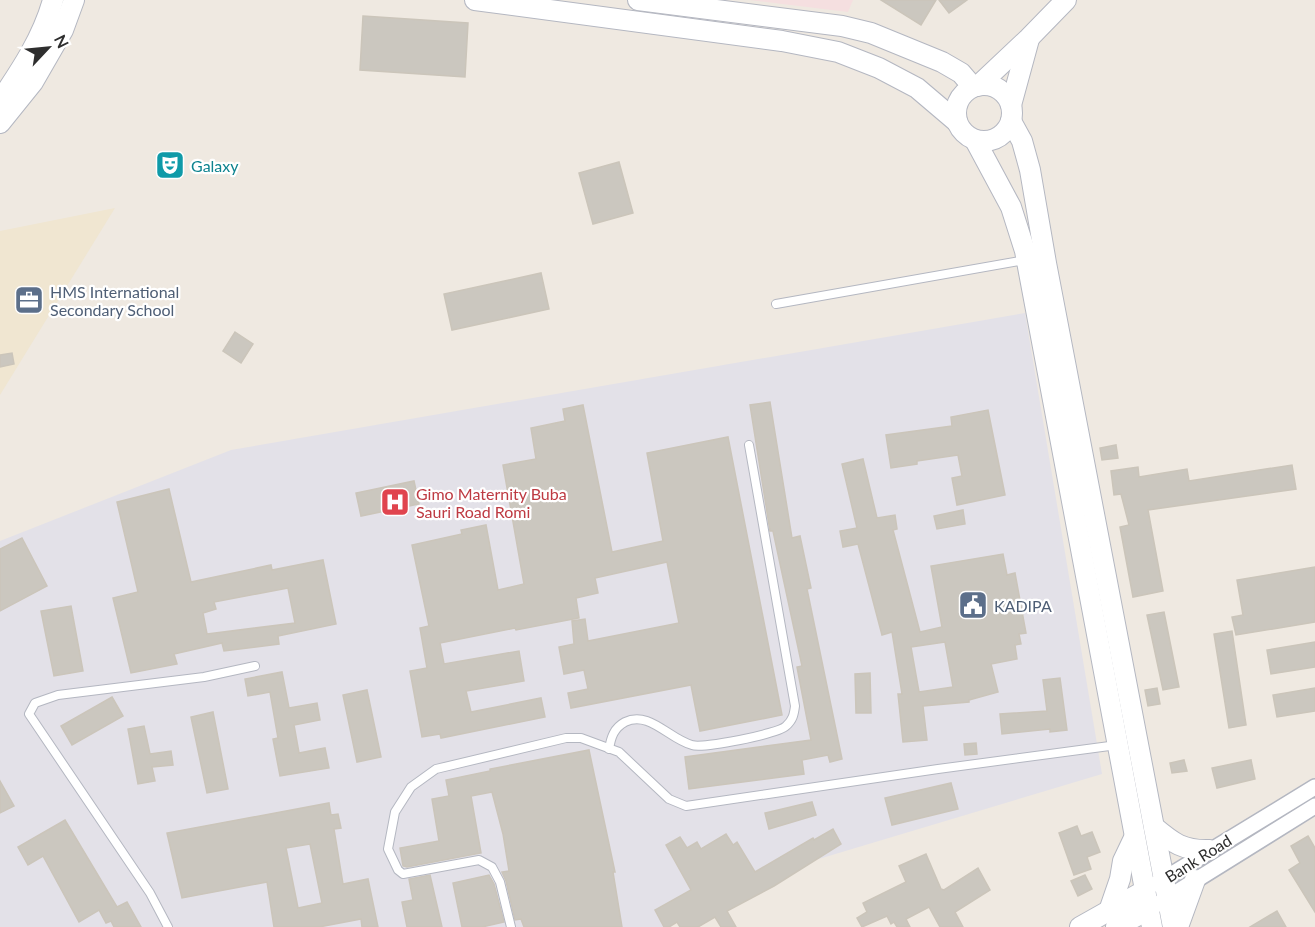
<svg xmlns="http://www.w3.org/2000/svg" width="1315" height="927" font-family="Lato,sans-serif">
  <style>
    .industrial { fill: #e3e1e8 }
    .education { fill: #f0e6d1 }
    .medical { fill: #f5dfe0 }
    .building { fill: #cbc7bf; stroke: #cbc5ba; stroke-width: 1.5; fill-rule: evenodd }
    .lines { fill: none; stroke-linecap: round; stroke-linejoin: round }
    .service-casing { stroke: #b4b7c1; stroke-width: 10 }
    .minor-casing { stroke: #b4b7c1; stroke-width: 18 }
    .tertiary-casing { stroke: #b4b7c1; stroke-width: 22 }
    .service { stroke: #fff; stroke-width: 8 }
    .minor { stroke: #fff; stroke-width: 15 }
    .tertiary { stroke: #fff; stroke-width: 20 }
    .labels { text-anchor: middle; dominant-baseline: central; stroke-width: 4.5; stroke-linejoin: round; paint-order: stroke }
    .culture-label { font-size: 16px; fill: #0d838f; stroke: #fff; text-anchor: start }
    .service-label { font-size: 16px; fill: #4e5e75; stroke: #fff; text-anchor: start }
    .health-label { font-size: 16px; fill: #be3a42; stroke: #fff; text-anchor: start }
    .street-label { font-size: 16px; fill: #2e2e2e; stroke: #fff }
  </style>
  <rect width="100%" height="100%" fill="#efe9e1"/>
  <polygon class="industrial" points="1025,313 1102,774 692,897 671,927 0,927 0,541 231,450"/>
  <polygon class="education" points="115,208 16,369 0,395 0,231"/>
  <polygon class="medical" points="749,0 853,0 848,12"/>
  <g class="building">
    <polygon points="881,0 936,0 921,25"/>
    <polygon points="939,0 967,0 949,13"/>
    <polygon points="363,16 468,23 465,77 360,70"/>
    <polygon points="619,162 633,213 593,224 579,173"/>
    <polygon points="541,273 549,309 452,330 444,294"/>
    <polygon points="235,332 253,344 241,363 223,351"/>
    <polygon points="12,353 14,364 0,367 0,355"/>
    <polygon points="770,402 792,538 800,536 811,588 807,589 842,759 830,762 828,755 802,760 804,774 689,789 685,757 811,740 797,667 802,666 773,531 770,531 750,405"/>
    <polygon points="583,405 612,552 663,541 647,453 728,437 782,715 700,731 691,685 571,708 568,693 588,689 584,670 564,674 559,647 574,644 572,621 585,619 588,641 679,623 667,562 595,578 598,593 576,598 579,618 516,630 515,628 440,643 444,664 519,651 524,681 466,691 471,712 541,698 545,717 441,738 440,734 422,737 410,671 427,668 420,628 429,626 412,545 462,534 461,530 486,525 498,590 524,584 503,465 536,459 531,428 565,421 563,409"/>
    <polygon points="988,410 1005,495 957,505 952,478 962,476 958,455 917,461 917,464 891,468 886,435 952,426 951,417"/>
    <polygon points="1116,445 1118,458 1102,460 1100,448"/>
    <path d="M863,459L877,518L895,515L897,529L893,530L920,632L942,627L931,566L1003,554L1007,575L1015,573L1026,633L1019,634L1021,644L1015,645L1017,659L991,664L998,692L969,700V702L923,706L927,740L903,742L898,694H902L892,632L882,635L858,544L843,547L840,531L857,528L842,464ZM945,642L953,687L919,692L911,647Z"/>
    <polygon points="1292,465 1296,489 1148,510 1163,591 1133,597 1120,527 1129,525 1121,494 1114,495 1111,471 1138,467 1139,477 1187,469 1189,481"/>
    <polygon points="414,481 419,504 361,516 356,493"/>
    <path d="M169,489L191,582L271,565L272,570L323,560L336,624L278,636L279,644L224,651L222,643L174,654L177,664L131,673L113,598L138,592L117,502ZM288,588L295,623L207,634L203,613L216,609L214,602Z"/>
    <polygon points="963,510 965,524 937,529 934,516"/>
    <polygon points="22,538 47,586 0,611 0,549"/>
    <polygon points="1315,567 1315,622 1236,635 1232,617 1243,615 1237,580"/>
    <polygon points="71,606 83,671 54,676 41,611"/>
    <polygon points="1164,612 1179,687 1163,690 1147,615"/>
    <polygon points="1232,631 1246,725 1229,728 1214,634"/>
    <polygon points="1315,642 1315,667 1271,674 1267,650"/>
    <polygon points="282,672 289,708 317,703 320,720 294,725 299,753 325,748 329,768 280,776 273,739 278,738 270,692 248,696 245,679"/>
    <polygon points="870,673 871,713 856,713 855,674"/>
    <polygon points="1060,678 1067,730 1050,732 1050,729 1002,734 1000,714 1047,711 1043,680"/>
    <polygon points="1157,688 1160,704 1148,706 1145,690"/>
    <polygon points="1315,688 1315,711 1277,717 1273,695"/>
    <polygon points="367,690 381,757 357,762 343,695"/>
    <polygon points="112,697 123,716 72,745 61,726"/>
    <polygon points="213,712 228,789 207,793 191,717"/>
    <polygon points="144,726 150,754 171,751 173,765 152,767 155,781 138,784 128,729"/>
    <polygon points="976,743 977,754 965,755 964,744"/>
    <polygon points="589,750 615,872 613,872 622,927 524,927 521,919 515,920 506,881 502,872 509,871 503,834 492,792 471,796 481,853 407,867 403,866 400,848 439,841 432,799 449,796 446,780 490,771 490,769"/>
    <polygon points="1184,760 1187,771 1172,773 1170,763"/>
    <polygon points="1251,760 1255,779 1217,788 1212,768"/>
    <polygon points="0,781 14,806 0,813"/>
    <polygon points="951,783 958,809 892,825 885,798"/>
    <polygon points="812,802 816,815 769,829 765,813"/>
    <path d="M329,803L331,815L338,814L341,828L334,829L343,884L368,879L378,927H362L361,919L319,927H274L267,882L182,898L167,833ZM310,844L322,903L298,908L286,848Z"/>
    <polygon points="65,820 117,907 127,902 141,927 114,927 111,921 106,923 99,910 79,922 43,856 28,865 18,847"/>
    <polygon points="1077,826 1081,836 1092,832 1100,852 1087,857 1091,869 1074,875 1059,833"/>
    <polygon points="833,829 841,844 774,886 727,911 736,927 721,927 715,917 698,927 680,927 677,922 669,927 664,927 655,910 691,890 666,845 680,837 687,848 697,842 701,849 726,834 733,845 737,842 755,872 813,838 814,840"/>
    <polygon points="1308,836 1315,848 1315,912 1289,870 1300,863 1291,846"/>
    <polygon points="926,854 941,889 944,890 978,868 990,890 955,912 963,927 940,927 929,907 906,919 910,927 897,927 894,922 891,924 887,916 862,927 857,918 867,912 863,903 906,882 899,866"/>
    <polygon points="430,875 442,927 407,927 402,902 413,900 409,879"/>
    <polygon points="489,875 494,884 504,922 482,927 462,927 453,883"/>
    <polygon points="1085,875 1092,889 1078,896 1071,881"/>
    <polygon points="1277,911 1286,927 1250,927"/>
  </g>
  <g class="lines">
    <g class="service-casing">
      <g id="service">
        <polyline points="776,304 1025,260"/>
        <path d="M609,749C611,737 614,728 625,722C649,710 669,739 692,745C702,749 778,734 786,726C793,720 794,714 795,706L749,445"/>
        <polyline points="168,927 150,893 29,714 35,703 58,695 204,677 255,666"/>
        <polyline points="511,927 500,882 492,867 479,860 403,874 398,870 388,849 395,812 411,787 436,769 566,738 581,738 619,752 669,799 686,806 938,769 1117,745"/>
      </g>
    </g>
    <g class="minor-casing">
      <g id="minor">
        <polyline points="1156,884 1315,787"/>
        <polyline points="1148,910 1315,806"/>
      </g>
    </g>
    <g class="tertiary-casing">
      <g id="tertiary">
        <polyline points="475,0 782,41 838,52 879,68 917,88 957,122"/>
        <polyline points="638,0 842,26 871,33 942,62 961,73 973,87"/>
        <circle cx="984" cy="113" r="28"/>
        <polyline points="978,86 1029,38 1066,0"/>
        <path d="M0,101C21,70 43,37 53,0"/>
        <polyline points="1011,105 1029,39"/>
        <polyline points="1011,121 1022,141 1030,170 1046,263 1173,927"/>
        <polyline points="0,123 33,82 63,30 74,0"/>
        <polyline points="975,140 1011,207 1025,251 1152,927"/>
        <path d="M1154,827C1173,843 1183,851 1210,850"/>
        <polyline points="1109,911 1120,879 1123,861 1134,838"/>
        <polyline points="1080,927 1144,891"/>
        <polyline points="1116,927 1148,910"/>
        <polyline points="1178,927 1195,880"/>
      </g>
    </g>
    <use href="#service" class="service"/>
    <use href="#minor" class="minor"/>
    <use href="#tertiary" class="tertiary"/>
  </g>
  <defs>
    <g id="theatre-square" transform="scale(1.5)"><rect x="-9" y="-9" width="18" height="18" rx="4" fill="#0f9aa8" stroke="#fff"/><path d="M-5-5.5Q0-4 5-5.5V0Q5 5 0 6Q-5 5-5 0ZM-3.3-2.5H-1v1.5H-3.3ZM1-2.5H3.3v1.5H1ZM-2.8 1Q0 5.5 2.8 1Z" fill="#fff"/></g>
    <g id="office-square" transform="scale(1.5)"><rect x="-9" y="-9" width="18" height="18" rx="4" fill="#5c6f8a" stroke="#fff"/><path d="M-6-3h4V-5.5h4V-3h4V5H-6ZM-1-4.5V-3h2v-1.5ZM-6 0V1H6V0Z" fill="#fff"/></g>
    <g id="hospital-square" transform="scale(1.5)"><rect x="-9" y="-9" width="18" height="18" rx="4" fill="#e0444e" stroke="#fff"/><path d="M-5-5h3v3.5h4V-5h3V5h-3V1.5h-4V5h-3Z" fill="#fff"/></g>
    <g id="civic-square" transform="scale(1.5)"><rect x="-9" y="-9" width="18" height="18" rx="4" fill="#5c6f8a" stroke="#fff"/><path d="M-.6-6.5H3V-4.5H.6V-3L4-1V1h2V6H-6V1h2V-1L-.6-3ZM-1.2 2.5V6h2.4V2.5Z" fill="#fff"/></g>
  </defs>
  <g fill-rule="evenodd">
    <use href="#theatre-square" x="170" y="165"/>
    <use href="#office-square" x="29" y="300"/>
    <use href="#hospital-square" x="395" y="502"/>
    <use href="#civic-square" x="973" y="605"/>
  </g>
  <g class="labels">
    <g class="culture-label">
      <text x="191" y="165">Galaxy</text>
    </g>
    <g class="service-label">
      <text x="50" y="291">HMS International<tspan x="50" dy="18">Secondary School</tspan></text>
      <text x="994" y="605">KADIPA</text>
    </g>
    <g class="health-label">
      <text x="416" y="493">Gimo Maternity Buba<tspan x="416" dy="18">Sauri Road Romi</tspan></text>
    </g>
    <g class="street-label">
      <text transform="translate(1198 858) rotate(-32)">Bank Road</text>
    </g>
  </g>
  <g transform="translate(48 48) rotate(64)" stroke="#ffffff" stroke-width="4.5" paint-order="stroke">
  <path d="M0-4.5L10 22L0 15L-10 22Z" fill="#2e2e2e"/>
  <text y="-9" font-size="16" font-weight="bold" text-anchor="middle" fill="#2e2e2e">N</text>
  </g>
</svg>
